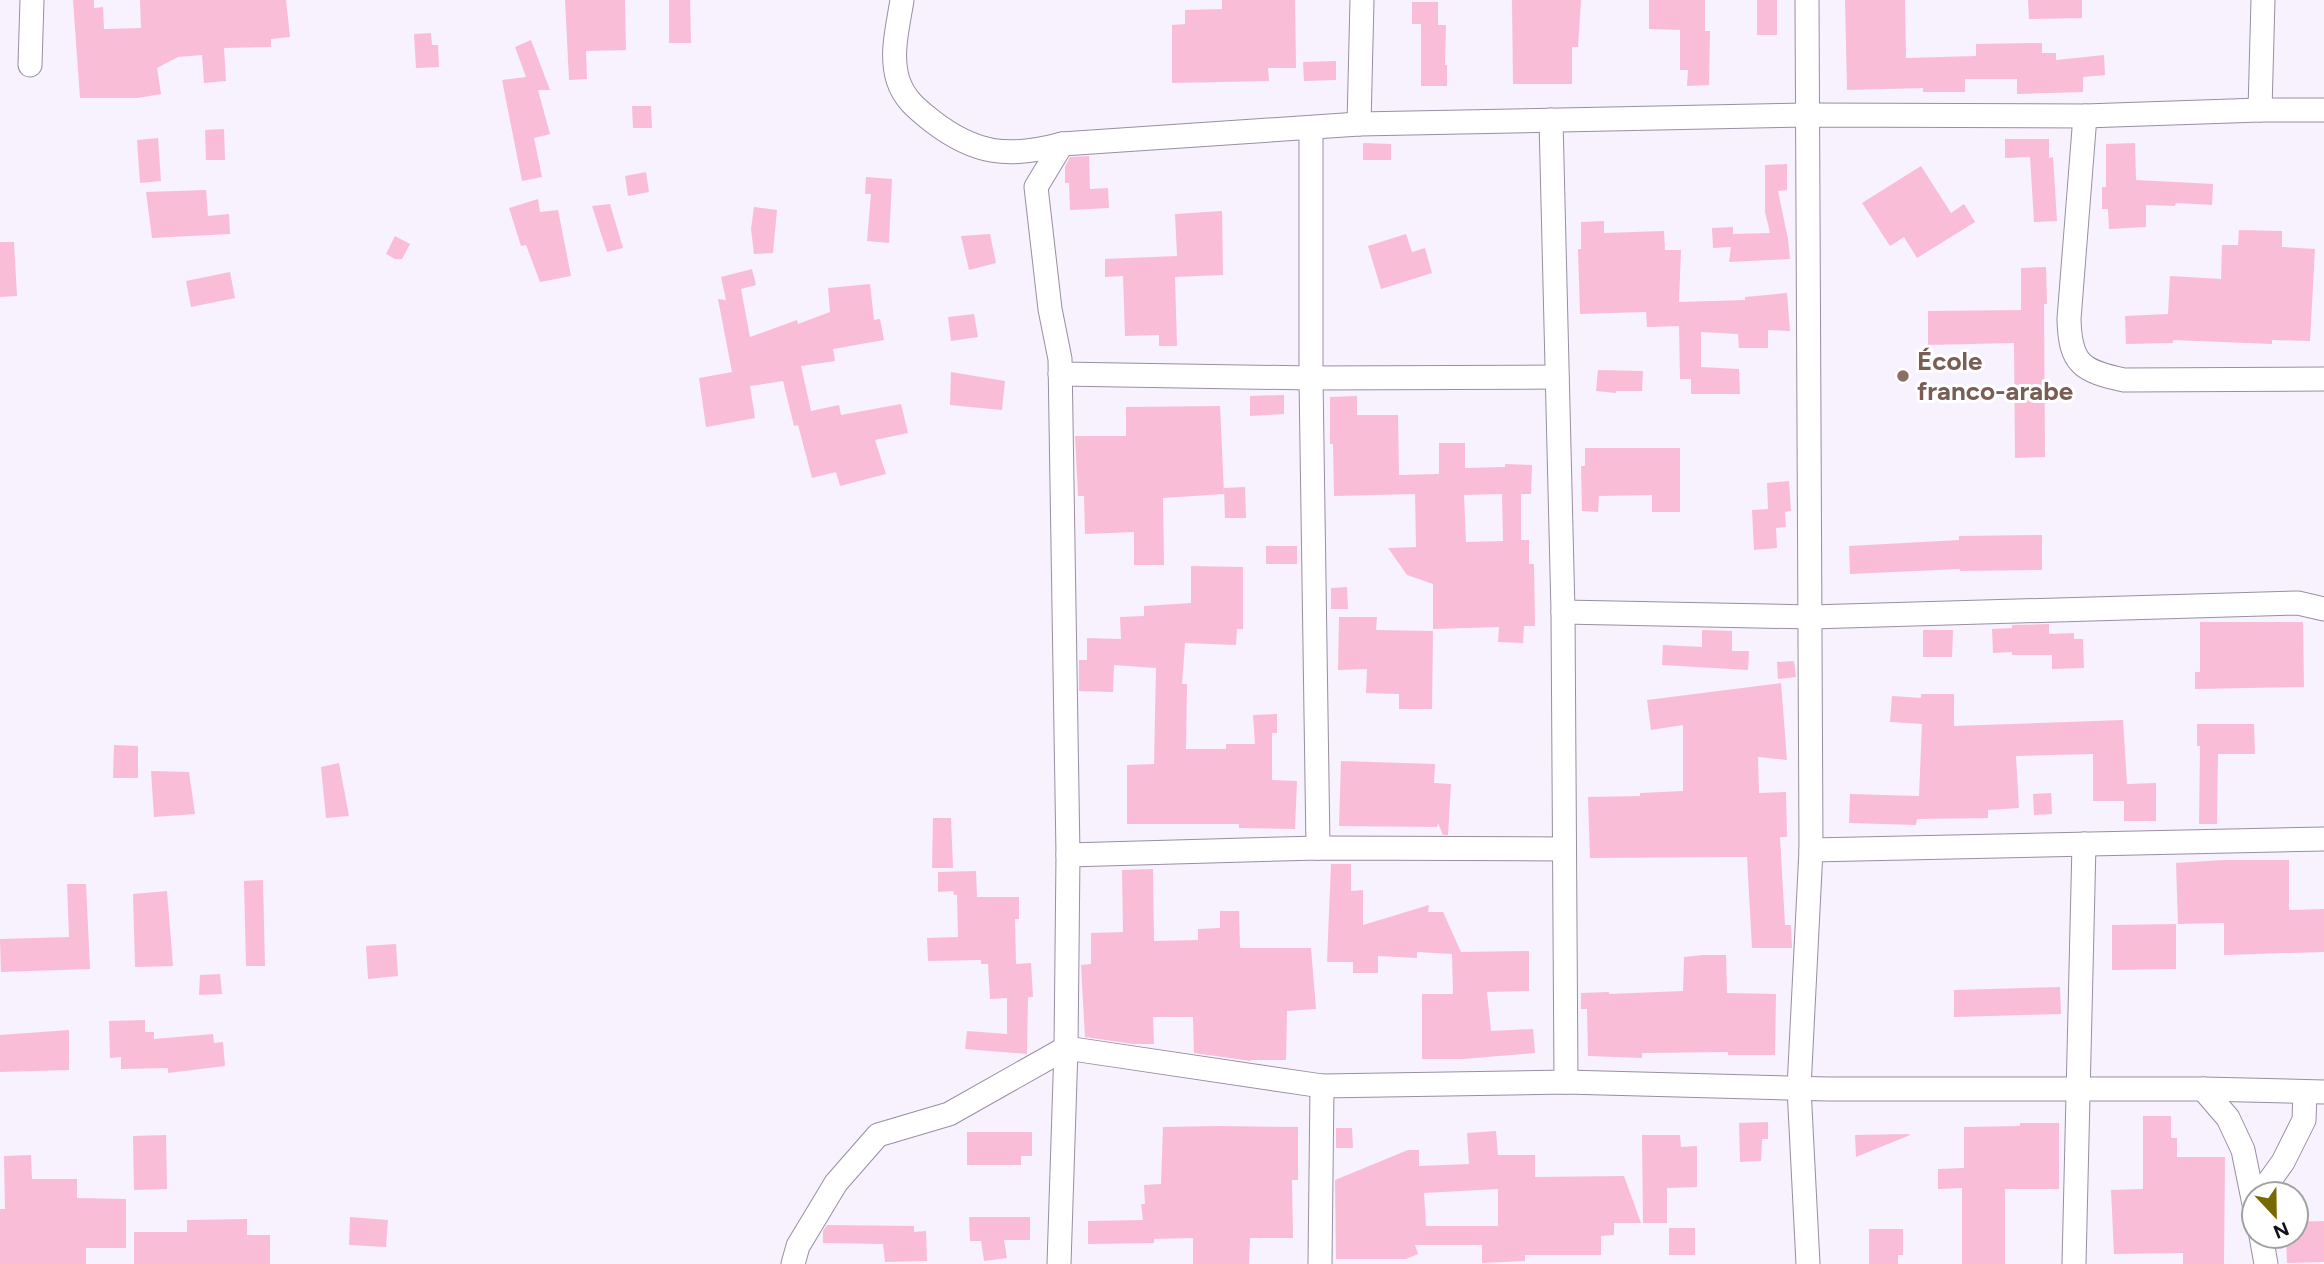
<svg xmlns="http://www.w3.org/2000/svg" width="2324" height="1264" font-family="Figtree,sans-serif">
  <style>
    .building { fill: #fabdd8; fill-rule: evenodd }
    .lines { fill: none; stroke-linecap: round; stroke-linejoin: round }
    .minor-casing { stroke: #998ea3; stroke-width: 25 }
    .minor { stroke: #fff; stroke-width: 23 }
    .education-dot { fill: #8d6e63; stroke: #fff; stroke-width: 2.5 }
    .labels { text-anchor: middle; dominant-baseline: central; stroke-width: 6; stroke-linejoin: round; paint-order: stroke }
    .education-label { font-size: 26px; font-weight: bold; fill: #785e54; stroke: #fff; text-anchor: start }
  </style>
  <rect width="100%" height="100%" fill="#f8f1fe"/>
  <g class="building">
    <polygon points="73,0 94,0 94,8 103,7 104,29 141,28 140,0 286,0 290,37 271,39 271,47 224,48 226,81 204,83 202,55 178,57 157,68 161,94 138,98 80,98"/>
    <polygon points="565,0 625,0 626,50 586,51 587,79 569,80"/>
    <polygon points="669,0 690,0 691,43 669,43"/>
    <polygon points="1222,0 1295,0 1296,68 1268,68 1269,81 1172,83 1172,25 1185,24 1185,10 1222,9"/>
    <polygon points="1512,0 1581,0 1578,47 1572,47 1572,84 1513,84"/>
    <polygon points="1649,0 1705,0 1705,31 1710,31 1709,85 1687,86 1688,70 1680,70 1680,30 1649,29"/>
    <rect x="1757" y="0" width="20" height="35"/>
    <polygon points="1845,0 1905,0 1906,58 1976,56 1976,44 2042,43 2042,53 2056,53 2056,60 2104,55 2105,75 2083,77 2083,92 2017,94 2017,79 1965,79 1965,92 1923,92 1923,88 1847,90"/>
    <polygon points="2028,0 2082,0 2082,18 2029,19"/>
    <polygon points="1412,2 1438,2 1438,25 1446,25 1445,65 1447,65 1447,86 1421,86 1421,24 1412,24"/>
    <polygon points="431,33 432,45 438,45 439,67 416,68 414,34"/>
    <polygon points="531,40 550,90 538,90 550,134 534,138 542,177 522,181 502,80 526,77 515,47"/>
    <polygon points="1336,61 1336,80 1304,81 1303,62"/>
    <polygon points="632,106 651,106 652,128 633,128"/>
    <polygon points="224,129 225,160 206,160 205,130"/>
    <polygon points="158,138 161,181 140,183 137,140"/>
    <polygon points="2005,139 2049,139 2049,158 2053,157 2057,221 2034,222 2030,157 2005,158"/>
    <polygon points="1363,143 1391,144 1391,160 1363,160"/>
    <polygon points="2135,143 2136,180 2213,184 2212,205 2176,203 2175,206 2146,205 2146,227 2109,229 2108,209 2102,209 2102,187 2106,187 2106,144"/>
    <polygon points="1089,156 1090,189 1108,188 1109,208 1070,210 1069,183 1065,183 1065,167 1070,157"/>
    <polygon points="1787,164 1787,190 1778,191 1788,239 1790,259 1729,262 1731,247 1713,248 1712,228 1733,227 1733,234 1770,233 1765,212 1765,165"/>
    <polygon points="1921,166 1951,213 1964,204 1975,222 1917,258 1904,237 1890,246 1862,203"/>
    <polygon points="646,172 649,192 628,196 625,176"/>
    <polygon points="866,177 892,179 889,243 867,241 871,194 865,194"/>
    <polygon points="206,190 208,216 229,214 230,234 152,238 146,192"/>
    <polygon points="538,199 540,212 558,210 571,276 540,282 526,245 521,246 509,208"/>
    <polygon points="610,204 623,248 607,252 592,206"/>
    <polygon points="754,207 777,210 773,253 754,254 751,229"/>
    <polygon points="1222,211 1223,275 1175,277 1177,346 1159,346 1159,335 1125,336 1123,276 1105,277 1105,259 1177,256 1175,214"/>
    <polygon points="1604,221 1604,233 1664,231 1665,250 1681,250 1679,302 1745,300 1745,297 1787,293 1790,331 1768,330 1768,348 1739,348 1738,334 1701,332 1701,367 1739,369 1740,394 1691,394 1691,379 1680,379 1679,326 1647,327 1646,312 1580,314 1578,249 1581,249 1581,222"/>
    <polygon points="2239,230 2282,231 2282,247 2315,249 2310,341 2272,340 2272,344 2173,340 2173,343 2126,344 2125,316 2168,314 2170,276 2221,279 2222,245 2238,245"/>
    <polygon points="990,234 996,263 969,270 961,236"/>
    <polygon points="1406,234 1412,252 1425,248 1432,273 1381,289 1368,246"/>
    <polygon points="395,236 410,244 402,259 395,259 386,254"/>
    <polygon points="0,242 14,242 17,296 0,297"/>
    <polygon points="2046,267 2047,304 2044,304 2045,457 2015,458 2014,343 1928,345 1928,311 2021,310 2021,268"/>
    <polygon points="752,269 756,285 741,289 750,337 797,320 798,324 830,312 828,288 870,284 874,320 880,319 884,340 833,349 835,361 801,366 811,411 839,405 841,415 901,404 908,433 875,440 886,474 840,486 836,472 812,478 798,425 794,426 783,381 750,386 755,418 706,427 699,378 732,372 718,299 726,300 721,277"/>
    <polygon points="230,272 235,298 191,307 186,281"/>
    <polygon points="974,314 978,337 951,341 948,317"/>
    <polygon points="1598,370 1643,371 1642,391 1616,391 1616,393 1596,391"/>
    <polygon points="951,372 1005,381 1002,410 950,405"/>
    <polygon points="1284,395 1284,414 1250,416 1250,396"/>
    <path d="M1357,396V415H1398L1399,475L1439,474V443H1465V468L1505,467V464L1532,465L1531,494H1521V540H1529V564H1534L1535,626H1524L1523,643L1498,642L1499,627L1433,629V584L1407,575L1388,548L1416,547L1415,494L1334,496L1333,444H1330V397ZM1502,494L1503,541L1466,542L1464,495Z"/>
    <polygon points="1220,406 1224,494 1163,498 1164,565 1134,565 1134,532 1085,534 1084,496 1078,496 1075,436 1126,436 1126,407"/>
    <polygon points="1585,448 1680,448 1680,512 1652,512 1652,495 1599,496 1598,512 1582,511 1581,466 1585,466"/>
    <polygon points="1789,481 1791,511 1785,512 1786,527 1776,528 1777,548 1754,550 1752,510 1768,509 1767,483"/>
    <polygon points="1245,487 1246,518 1225,518 1224,488"/>
    <polygon points="2042,535 2042,570 1960,571 1960,569 1850,574 1849,546 1959,540 1959,536"/>
    <rect x="1266" y="546" width="31" height="18"/>
    <polygon points="1191,566 1243,567 1243,629 1237,629 1236,645 1185,643 1182,684 1187,684 1186,749 1226,749 1226,744 1255,744 1253,715 1277,714 1277,733 1272,733 1272,780 1297,781 1295,829 1239,828 1239,824 1127,824 1127,765 1154,764 1156,668 1114,665 1113,692 1079,691 1079,660 1087,660 1087,638 1121,639 1120,617 1144,616 1144,606 1191,603"/>
    <polygon points="1347,587 1348,609 1331,609 1331,588"/>
    <polygon points="1339,617 1377,617 1376,630 1433,631 1432,709 1399,709 1399,694 1366,693 1367,669 1338,670"/>
    <polygon points="2200,622 2303,622 2304,687 2195,689 2195,672 2200,672"/>
    <polygon points="2049,624 2049,634 2074,633 2074,639 2083,639 2084,668 2052,669 2052,655 2012,655 2012,652 1993,653 1992,629 2012,628 2012,625"/>
    <polygon points="1702,630 1732,631 1732,651 1749,651 1748,670 1662,665 1663,645 1702,647"/>
    <polygon points="1923,630 1953,630 1952,657 1923,657"/>
    <polygon points="1794,661 1796,677 1778,679 1777,662"/>
    <polygon points="1781,683 1787,760 1758,757 1759,793 1786,792 1787,837 1780,837 1785,925 1791,925 1792,948 1752,948 1747,857 1590,858 1588,797 1640,796 1640,793 1683,791 1683,725 1651,730 1647,700"/>
    <polygon points="1921,694 1954,694 1954,726 2123,720 2127,784 2156,783 2156,821 2124,821 2124,801 2093,801 2093,754 2016,756 2019,808 1988,810 1988,818 1917,819 1916,825 1849,823 1850,794 1919,796 1922,724 1890,722 1892,696 1921,698"/>
    <polygon points="2197,724 2254,724 2255,754 2218,754 2217,824 2199,824 2200,746 2197,746"/>
    <polygon points="114,745 138,746 138,778 113,778"/>
    <polygon points="1341,761 1435,764 1434,783 1451,784 1448,835 1443,835 1438,823 1437,827 1339,826"/>
    <polygon points="339,763 349,816 326,818 321,767"/>
    <polygon points="151,771 189,772 195,814 154,817"/>
    <polygon points="2051,793 2052,814 2034,815 2033,794"/>
    <polygon points="933,818 951,818 953,868 932,868"/>
    <polygon points="2223,860 2289,860 2289,910 2324,909 2324,952 2224,955 2224,923 2178,924 2176,863"/>
    <polygon points="1331,864 1351,864 1351,891 1363,890 1363,925 1429,905 1428,912 1443,912 1461,952 1529,951 1529,991 1487,992 1491,1031 1533,1029 1535,1053 1463,1059 1422,1059 1422,994 1453,994 1452,954 1417,952 1417,958 1378,956 1378,973 1353,973 1353,962 1327,962"/>
    <polygon points="1153,869 1154,941 1198,940 1198,929 1220,928 1220,911 1239,911 1240,948 1311,948 1316,1009 1287,1011 1286,1060 1251,1060 1251,1061 1194,1053 1193,1017 1153,1017 1154,1044 1133,1044 1085,1037 1081,965 1091,964 1091,933 1123,932 1122,870"/>
    <polygon points="976,871 977,897 1019,897 1019,919 1015,919 1016,964 1031,963 1033,997 1028,997 1027,1054 965,1049 967,1031 1007,1034 1007,998 990,999 988,964 981,964 981,960 928,961 927,938 958,937 957,895 954,895 953,891 938,892 938,872"/>
    <polygon points="263,880 265,966 246,966 244,881"/>
    <polygon points="67,884 86,884 90,969 1,972 0,939 69,937"/>
    <polygon points="167,891 173,966 135,967 133,894"/>
    <polygon points="2176,924 2176,969 2112,970 2112,925"/>
    <polygon points="396,944 398,976 368,979 366,946"/>
    <polygon points="1703,955 1726,955 1727,993 1776,994 1775,1055 1728,1055 1728,1052 1642,1053 1642,1058 1588,1056 1587,1009 1581,1009 1581,993 1609,992 1609,994 1683,991 1684,957"/>
    <polygon points="220,974 222,994 199,995 200,975"/>
    <polygon points="2060,987 2061,1014 1954,1017 1954,990"/>
    <polygon points="145,1020 145,1032 154,1032 154,1039 213,1034 214,1043 223,1042 225,1066 168,1073 168,1068 121,1069 121,1057 110,1058 109,1021"/>
    <polygon points="69,1030 69,1070 0,1072 0,1035"/>
    <polygon points="2143,1116 2171,1116 2171,1138 2177,1138 2177,1157 2225,1157 2224,1264 2183,1264 2183,1253 2114,1254 2111,1190 2143,1189"/>
    <polygon points="1768,1122 1768,1139 1762,1139 1761,1161 1740,1162 1739,1123"/>
    <polygon points="2020,1123 2059,1123 2059,1189 2005,1189 2005,1264 1962,1264 1962,1188 1938,1189 1938,1169 1964,1168 1964,1127 2020,1126"/>
    <polygon points="1218,1126 1298,1127 1298,1180 1292,1180 1293,1238 1250,1238 1249,1264 1193,1264 1193,1238 1154,1239 1154,1243 1088,1244 1088,1221 1143,1220 1141,1204 1145,1204 1144,1185 1161,1184 1163,1127"/>
    <polygon points="1336,1128 1352,1128 1353,1148 1336,1148"/>
    <path d="M1496,1131L1498,1155H1535V1177L1624,1176L1641,1223H1614V1235L1601,1236V1255H1525V1261L1482,1263V1245H1415L1418,1254L1406,1259H1336L1335,1180L1408,1150H1419V1166L1469,1164L1467,1133ZM1498,1189V1226H1426L1424,1193Z"/>
    <polygon points="967,1132 1032,1132 1032,1156 1021,1156 1021,1165 967,1165"/>
    <polygon points="1909,1134 1910,1135 1856,1157 1855,1135"/>
    <polygon points="166,1135 167,1189 134,1190 133,1136"/>
    <polygon points="1642,1135 1680,1135 1681,1147 1697,1146 1697,1187 1667,1188 1667,1223 1643,1223"/>
    <polygon points="31,1155 32,1179 77,1179 77,1198 126,1199 126,1248 86,1248 86,1264 0,1264 0,1209 5,1209 4,1156"/>
    <polygon points="350,1217 388,1220 386,1247 349,1245"/>
    <polygon points="969,1217 1030,1217 1030,1240 1004,1240 1007,1258 984,1261 981,1241 970,1241"/>
    <polygon points="247,1219 247,1235 270,1235 270,1264 134,1264 134,1232 187,1232 187,1220"/>
    <polygon points="2324,1221 2324,1262 2287,1263 2286,1236 2296,1236 2296,1222"/>
    <polygon points="827,1225 914,1226 914,1232 926,1231 927,1261 885,1262 883,1244 823,1243 823,1231"/>
    <rect x="1669" y="1228" width="26" height="27"/>
    <polygon points="1869,1229 1903,1229 1903,1255 1898,1255 1898,1264 1869,1264"/>
  </g>
  <g class="lines">
    <g class="minor-casing">
      <g id="minor">
        <path d="M902,0C898,26 890,55 898,80C904,99 917,109 932,121C976,155 1009,158 1062,144L1359,124L1809,115L2085,116L2260,110H2324"/>
        <polyline points="1807,0 1811,850 1799,1088 1808,1264"/>
        <polyline points="30,65 32,0"/>
        <polyline points="2260,110 2263,0"/>
        <path d="M2085,116L2069,319C2070,364 2082,371 2124,380L2324,379"/>
        <polyline points="1551,120 1563,612 1566,1082"/>
        <polyline points="1359,124 1362,0"/>
        <polyline points="1311,128 1311,378 1318,848"/>
        <polyline points="1060,374 1311,378 1557,377"/>
        <polyline points="1563,612 1811,617 2298,603 2324,609"/>
        <polyline points="1811,850 2324,839"/>
        <polyline points="1068,855 1318,848 1564,849"/>
        <polyline points="2203,1089 2228,1118 2243,1150 2254,1204"/>
        <polyline points="2260,1194 2283,1162 2304,1120 2305,1092"/>
        <polyline points="2261,1236 2266,1264"/>
        <polyline points="793,1264 798,1246 836,1183 878,1135 949,1114 1066,1048 1322,1086 1566,1082 1828,1089 2203,1089 2324,1092"/>
        <polyline points="1059,1264 1066,1048 1068,855 1060,359 1050,309 1036,187 1062,144"/>
        <polyline points="1320,1264 1322,1086"/>
        <polyline points="2074,1264 2084,844"/>
      </g>
    </g>
    <use href="#minor" class="minor"/>
  </g>
  <circle class="education-dot" cx="1903" cy="376" r="7"/>
  <g class="labels">
    <g class="education-label">
      <text x="1917" y="361">École<tspan x="1917" dy="30">franco-arabe</tspan></text>
    </g>
  </g>
  <g transform="translate(2275 1215) rotate(158)"><circle r="33" fill="#ffffff" stroke="#a1a0a3" stroke-width="2"/>
  <path d="M0-5L12 26L0 18L-12 26Z" fill="#786a02"/>
  <text y="-10" font-size="19" font-weight="bold" text-anchor="middle" fill="#151118">N</text>
  </g>
</svg>
